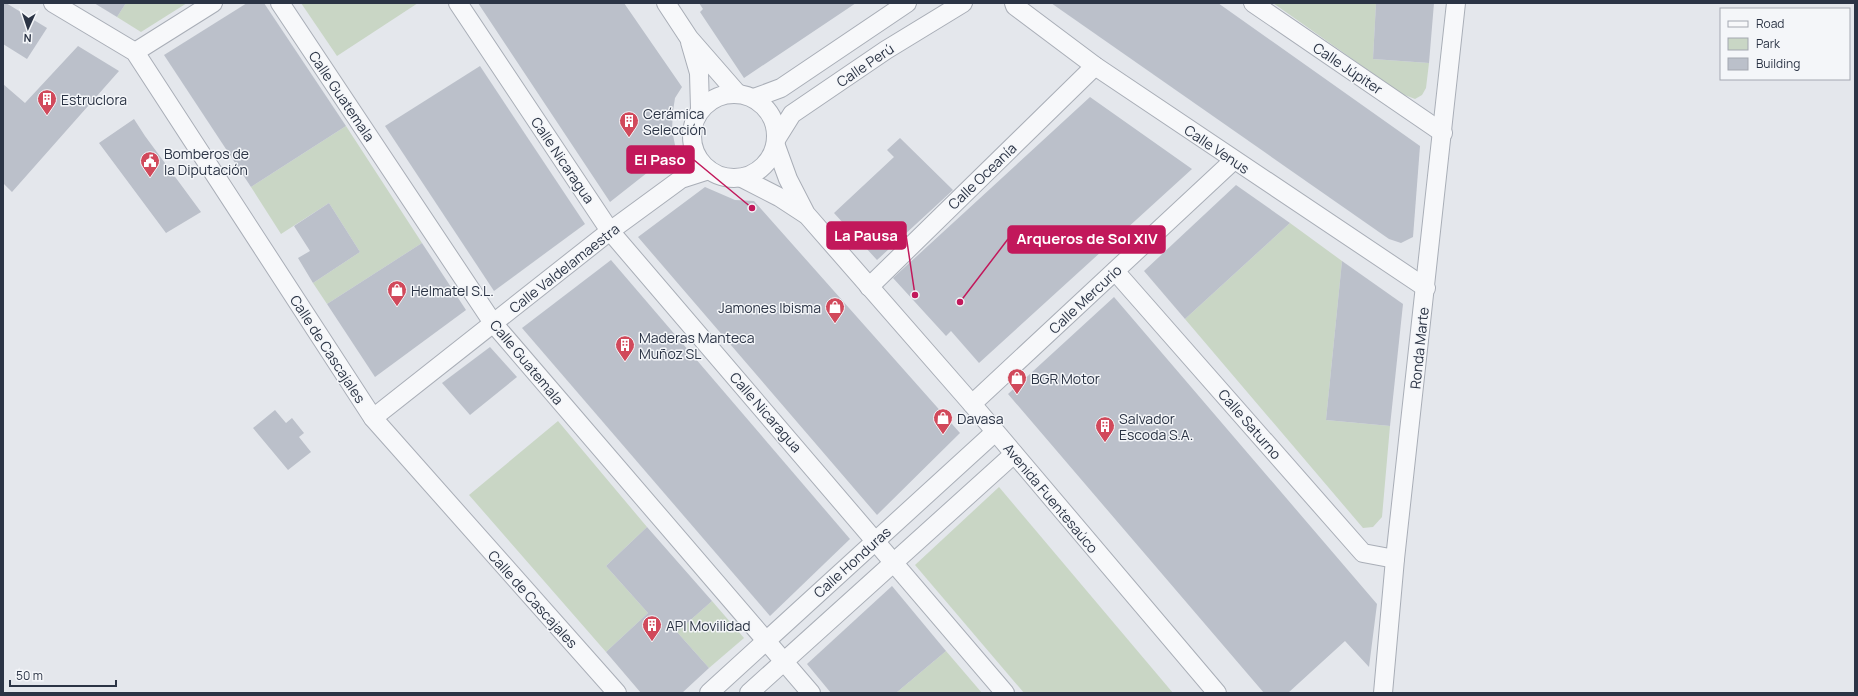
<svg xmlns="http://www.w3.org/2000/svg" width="1858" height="696" font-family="Manrope,sans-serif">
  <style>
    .green { fill: #c9d6c5 }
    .building { fill: #bbc0ca }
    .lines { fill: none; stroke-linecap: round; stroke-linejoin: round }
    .minor-casing { stroke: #a9aeb7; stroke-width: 20 }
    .minor { stroke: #f7f8fa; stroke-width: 18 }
    .labels { text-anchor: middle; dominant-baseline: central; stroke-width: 3; stroke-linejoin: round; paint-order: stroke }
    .street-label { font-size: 14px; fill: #2b3445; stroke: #f4f6f9 }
    .poi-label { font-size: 14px; fill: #2b3445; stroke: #f4f6f9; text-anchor: start }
    .leader { fill: none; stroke: #c2185b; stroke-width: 1.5 }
    .callout-dot { fill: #c2185b; stroke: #f4f6f9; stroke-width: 1.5 }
    .callout { fill: #c2185b; stroke: #c2185b; stroke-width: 1.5 }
    .callout-label { font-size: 15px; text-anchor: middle; font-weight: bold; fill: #fff }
  </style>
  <rect width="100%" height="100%" fill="#e4e7ec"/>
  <g class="green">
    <polygon points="126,3 187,3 141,32 117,17"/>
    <polygon points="301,3 418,3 337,56"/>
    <polygon points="1273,3 1376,3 1373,59 1429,63 1426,88 1422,95 1415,99 1402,94"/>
    <polygon points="346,126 422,243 327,304 313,283 360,252 329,203 281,234 251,187"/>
    <polygon points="1290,223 1342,261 1326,420 1390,426 1382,517 1373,527 1363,528 1185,319"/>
    <polygon points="558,421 647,527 606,566 648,613 606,652 469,495"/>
    <polygon points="999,487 1173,693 1024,693 915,565"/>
    <polygon points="712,601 744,638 709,668 677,632"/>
    <polygon points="946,651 982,693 896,693"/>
  </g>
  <g class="building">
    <polygon points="3,3 6,3 47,28 27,59 3,44"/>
    <polygon points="94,3 126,3 117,17"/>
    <polygon points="247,3 264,3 346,126 251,187 164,55"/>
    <polygon points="478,3 624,3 682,87 675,98 673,111 672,130 676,150 610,202"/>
    <polygon points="699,3 856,3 744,78 700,12 703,9"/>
    <polygon points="1051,3 1218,3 1420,146 1413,237 1401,243 1389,239"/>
    <polygon points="1376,3 1434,3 1429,63 1373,59"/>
    <polygon points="78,46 119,71 12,192 3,183 3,84 25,103"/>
    <polygon points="480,66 585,224 494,291 385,126"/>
    <polygon points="1090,97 1192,169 979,363 951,331 946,336 893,278"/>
    <polygon points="134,119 145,136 201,212 166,233 99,143"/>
    <polygon points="900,138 953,190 877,260 834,213 894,157 887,150"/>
    <polygon points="1236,185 1290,223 1185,319 1144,271"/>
    <polygon points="705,187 735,200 754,201 960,433 877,515 638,237"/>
    <polygon points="329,203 360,252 313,283 298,258 310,251 294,226"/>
    <polygon points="422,243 466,310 375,377 327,304"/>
    <polygon points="611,260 850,539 770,616 522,328"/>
    <polygon points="1342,261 1403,304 1390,426 1326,420"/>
    <polygon points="1114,297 1377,604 1369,667 1345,641 1288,693 1264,693 1008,394"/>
    <polygon points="490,347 517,377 470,415 442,383"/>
    <polygon points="275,410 286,423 292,418 304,433 299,437 311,452 288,470 253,428"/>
    <polygon points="647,527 712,601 677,632 709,668 682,693 641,693 606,652 648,613 606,566"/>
    <polygon points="892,586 946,651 896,693 831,693 807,664"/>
  </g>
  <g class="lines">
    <g class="minor-casing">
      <g id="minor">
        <polyline points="53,3 135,52 373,418 617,693"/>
        <polyline points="280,3 493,323 811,693"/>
        <polyline points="458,3 610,231 1005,693"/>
        <polyline points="666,3 689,38 737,93"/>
        <polyline points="1014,3 1015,6 1095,66 1426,288"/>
        <polyline points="1253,3 1443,133"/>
        <polyline points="690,42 699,73 700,109"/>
        <polyline points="135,52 213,3"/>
        <circle cx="734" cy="136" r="42"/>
        <polyline points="754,98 781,88 907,3"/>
        <polyline points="777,138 792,114 886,50 963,3"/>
        <polyline points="776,146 788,179 806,214 972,404 1217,693"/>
        <polyline points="742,178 779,197 805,214"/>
        <polyline points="1115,271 1363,553 1395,559"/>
        <polyline points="869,287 1095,66"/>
        <polyline points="972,404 1234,160"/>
        <polyline points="373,418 610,231 681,179 709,170"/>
        <polyline points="709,693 995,432"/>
        <polyline points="749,693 1014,454"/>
        <polyline points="1383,693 1395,559 1456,3"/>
      </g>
    </g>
    <use href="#minor" class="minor"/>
  </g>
  <defs>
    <g id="building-pin" transform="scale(1)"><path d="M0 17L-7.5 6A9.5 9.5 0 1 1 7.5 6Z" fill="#d1495b" stroke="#f4f6f9"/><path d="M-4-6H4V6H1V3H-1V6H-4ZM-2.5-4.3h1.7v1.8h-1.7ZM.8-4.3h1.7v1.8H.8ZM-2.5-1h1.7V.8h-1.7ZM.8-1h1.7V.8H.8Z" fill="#fff"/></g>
    <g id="civic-pin" transform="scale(1)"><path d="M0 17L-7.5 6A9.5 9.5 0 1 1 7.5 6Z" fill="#d1495b" stroke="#f4f6f9"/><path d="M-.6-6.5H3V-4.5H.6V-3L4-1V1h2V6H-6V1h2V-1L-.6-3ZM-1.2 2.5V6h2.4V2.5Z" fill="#fff"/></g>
    <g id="shop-pin" transform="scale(1)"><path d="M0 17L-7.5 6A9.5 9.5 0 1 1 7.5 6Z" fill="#d1495b" stroke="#f4f6f9"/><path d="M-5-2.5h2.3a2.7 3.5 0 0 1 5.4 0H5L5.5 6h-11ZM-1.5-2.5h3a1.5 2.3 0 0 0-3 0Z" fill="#fff"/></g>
  </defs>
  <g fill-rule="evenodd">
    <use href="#building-pin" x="47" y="99"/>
    <use href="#building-pin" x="629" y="121"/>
    <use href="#civic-pin" x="150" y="161"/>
    <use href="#shop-pin" x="397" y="290"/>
    <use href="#shop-pin" x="835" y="307"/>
    <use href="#building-pin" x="625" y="345"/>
    <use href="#shop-pin" x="1017" y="378"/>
    <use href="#shop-pin" x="943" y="418"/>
    <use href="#building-pin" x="1105" y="426"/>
    <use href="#building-pin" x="652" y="625"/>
  </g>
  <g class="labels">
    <g class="street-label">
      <text transform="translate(865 65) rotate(-34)">Calle Perú</text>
      <text transform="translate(1348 68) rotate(34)">Calle Júpiter</text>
      <text transform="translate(342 96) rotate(56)">Calle Guatemala</text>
      <text transform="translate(1217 149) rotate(34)">Calle Venus</text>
      <text transform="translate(563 160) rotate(56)">Calle Nicaragua</text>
      <text transform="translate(982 176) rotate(-44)">Calle Oceanía</text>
      <text transform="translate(564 268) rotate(-38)">Calle Valdelamaestra</text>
      <text transform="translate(1085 299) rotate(-43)">Calle Mercurio</text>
      <text transform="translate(1419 348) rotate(-84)">Ronda Marte</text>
      <text transform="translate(328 349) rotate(57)">Calle de Cascajales</text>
      <text transform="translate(527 362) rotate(50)">Calle Guatemala</text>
      <text transform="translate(766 412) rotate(49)">Calle Nicaragua</text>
      <text transform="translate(1250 424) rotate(49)">Calle Saturno</text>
      <text transform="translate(1051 498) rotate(50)">Avenida Fuentesaúco</text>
      <text transform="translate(852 562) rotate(-42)">Calle Honduras</text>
      <text transform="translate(533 599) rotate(48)">Calle de Cascajales</text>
    </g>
    <g class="poi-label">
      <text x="61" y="99">Estruclora</text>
      <text x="643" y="113">Cerámica<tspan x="643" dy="16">Selección</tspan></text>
      <text x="164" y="153">Bomberos de<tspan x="164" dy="16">la Diputación</tspan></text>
      <text x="411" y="290">Helmatel S.L.</text>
      <text x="821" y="307" text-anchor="end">Jamones Ibisma</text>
      <text x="639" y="337">Maderas Manteca<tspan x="639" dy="16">Muñoz SL</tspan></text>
      <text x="1031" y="378">BGR Motor</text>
      <text x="957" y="418">Davasa</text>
      <text x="1119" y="418">Salvador<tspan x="1119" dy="16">Escoda S.A.</tspan></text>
      <text x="666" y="625">API Movilidad</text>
    </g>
  </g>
  <path class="leader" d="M752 208L694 160M915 295L906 235M960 302L1008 239"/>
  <g class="callout-dot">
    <circle cx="752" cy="208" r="4"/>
    <circle cx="915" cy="295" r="4"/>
    <circle cx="960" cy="302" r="4"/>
  </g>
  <g class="callout">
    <rect x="627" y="146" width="67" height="27" rx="4"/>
    <rect x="827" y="222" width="79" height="27" rx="4"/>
    <rect x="1008" y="226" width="157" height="27" rx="4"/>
  </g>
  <g class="callout-label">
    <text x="660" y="165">El Paso</text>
    <text x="866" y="241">La Pausa</text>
    <text x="1087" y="244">Arqueros de Sol XIV</text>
  </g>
  <rect width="1858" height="696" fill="none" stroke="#2b3445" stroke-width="8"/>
  <rect x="1720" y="8" width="130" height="72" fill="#f4f6f9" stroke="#a4a8b1"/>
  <rect x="1728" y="21" width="20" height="6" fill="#f7f8fa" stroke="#a4a8b1"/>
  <text x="1756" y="28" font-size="12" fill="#2b3445">Road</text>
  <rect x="1728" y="38" width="20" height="12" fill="#c9d6c5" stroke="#a4a8b1"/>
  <text x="1756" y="48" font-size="12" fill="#2b3445">Park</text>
  <rect x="1728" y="58" width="20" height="12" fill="#bbc0ca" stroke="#a4a8b1"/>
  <text x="1756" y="68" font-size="12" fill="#2b3445">Building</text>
  <g transform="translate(28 28) rotate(183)" stroke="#f4f6f9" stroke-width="3" paint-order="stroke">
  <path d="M0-3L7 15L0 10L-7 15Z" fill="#2b3445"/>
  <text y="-6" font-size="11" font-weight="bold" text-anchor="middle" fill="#2b3445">N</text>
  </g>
  <path d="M10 680v6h106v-6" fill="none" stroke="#2b3445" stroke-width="2"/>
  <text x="16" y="680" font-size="12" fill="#2b3445" stroke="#f4f6f9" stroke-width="3" paint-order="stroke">50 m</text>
</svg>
